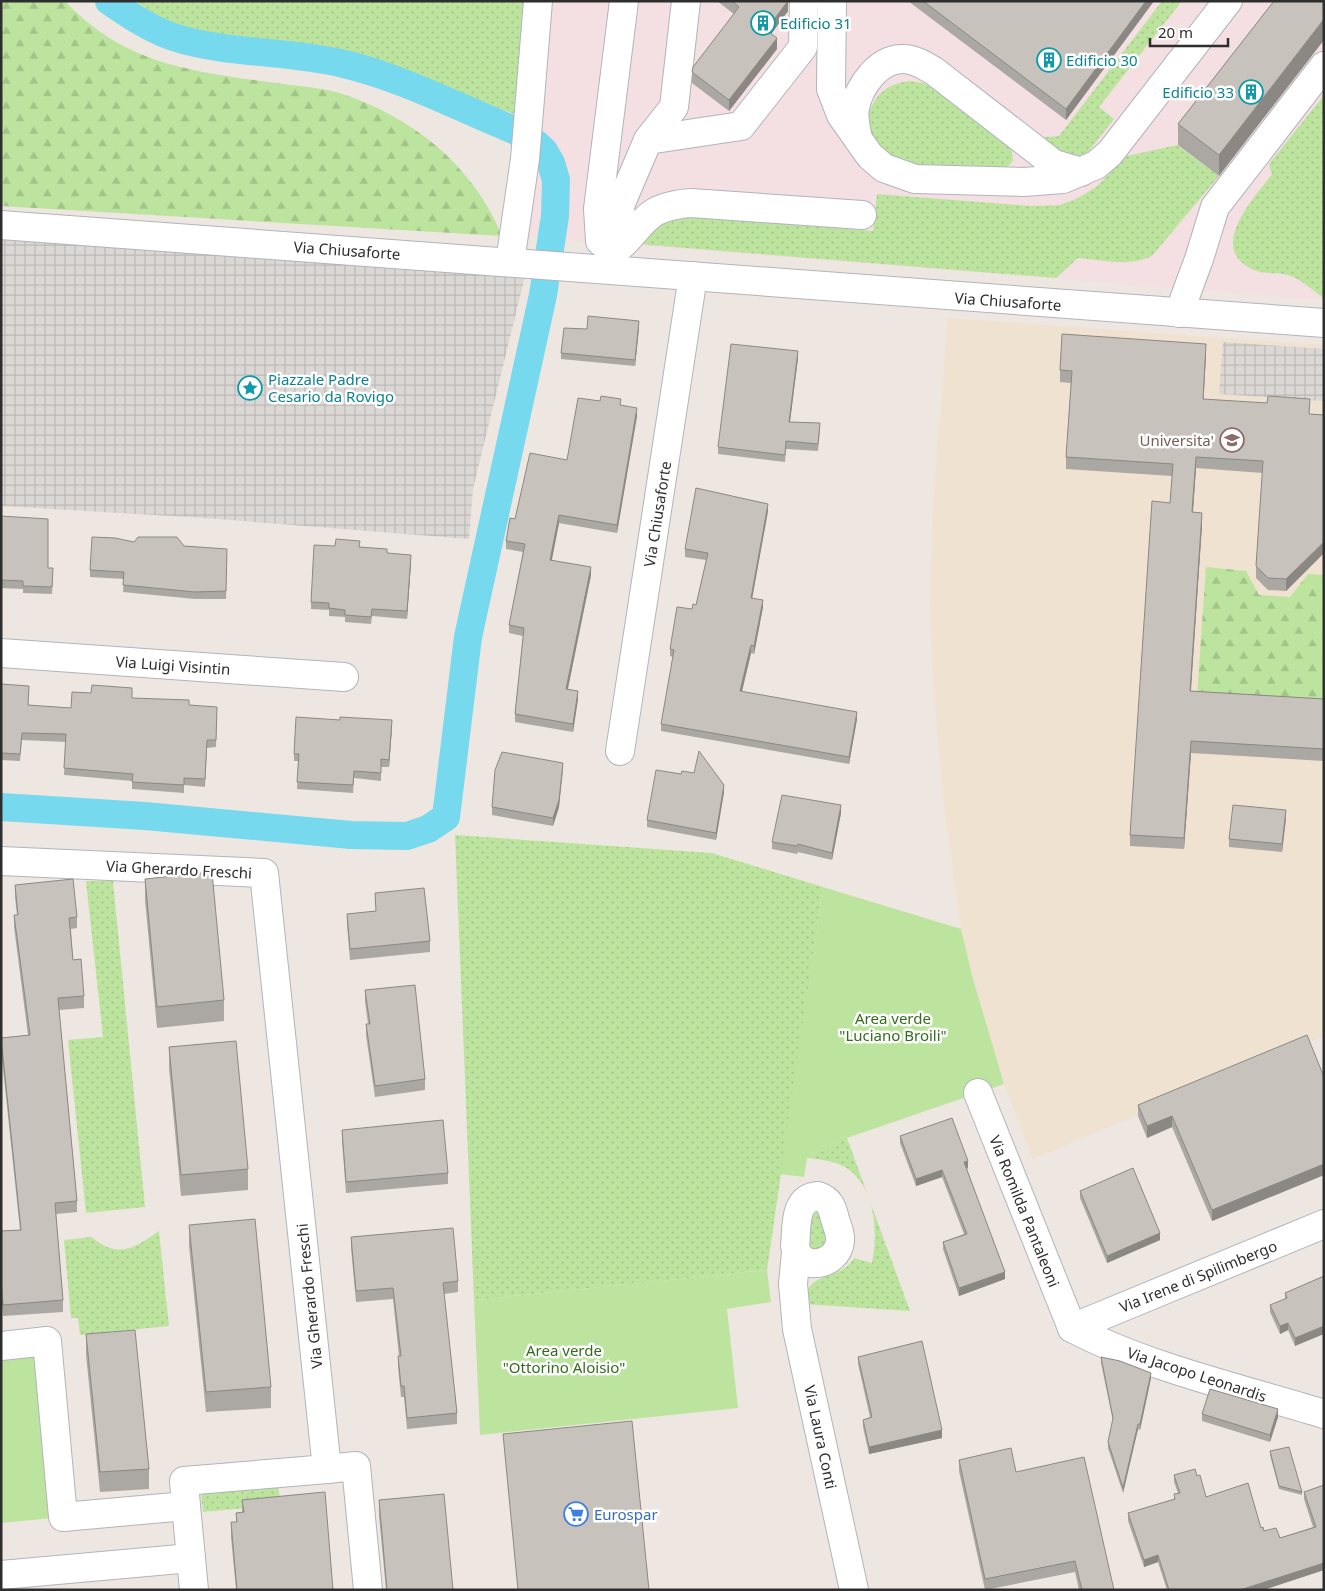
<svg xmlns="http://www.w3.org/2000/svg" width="1325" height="1591" font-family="'Noto Sans',sans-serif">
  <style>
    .education { fill: #efe2d1 }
    .medical { fill: #f4dfe2 }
    .grass { fill: url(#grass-dots) }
    .forest { fill: url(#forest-firs) }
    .park { fill: #bde49e }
    .plaza { fill: url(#plaza-grid) }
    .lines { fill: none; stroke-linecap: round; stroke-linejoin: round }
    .canal { stroke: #76d9ee; stroke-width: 28 }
    .minor-casing { stroke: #b1b4bd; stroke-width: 30 }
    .minor { stroke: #fff; stroke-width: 28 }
    .wall { fill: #aba7a2 }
    .shaded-wall { fill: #8b8884 }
    .building { fill: #c7c2bc; stroke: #8b8884 }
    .labels { text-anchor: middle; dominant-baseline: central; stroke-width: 5; stroke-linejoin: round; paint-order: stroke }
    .culture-label { font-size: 15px; fill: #0d838f; stroke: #fff; text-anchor: start }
    .street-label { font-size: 15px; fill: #2e2e2e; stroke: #fff }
    .education-label { font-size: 15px; fill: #785e54; stroke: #fff; text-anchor: end }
    .park-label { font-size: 15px; fill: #346c1c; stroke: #fff }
    .shop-label { font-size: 15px; fill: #366cbe; stroke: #fff; text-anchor: start }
  </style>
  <defs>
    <pattern id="grass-dots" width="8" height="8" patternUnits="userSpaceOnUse" patternTransform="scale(1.25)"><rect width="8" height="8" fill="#bde49e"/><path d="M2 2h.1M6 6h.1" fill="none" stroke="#a3c488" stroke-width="1.8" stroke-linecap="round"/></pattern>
    <pattern id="forest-firs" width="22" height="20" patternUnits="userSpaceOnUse" patternTransform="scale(1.25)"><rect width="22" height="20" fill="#bde49e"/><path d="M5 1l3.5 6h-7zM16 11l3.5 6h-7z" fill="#a3c488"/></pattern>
    <pattern id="plaza-grid" width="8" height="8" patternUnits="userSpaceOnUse" patternTransform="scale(1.25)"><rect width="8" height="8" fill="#dbd7d4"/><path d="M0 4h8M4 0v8" fill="none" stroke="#bcb9b6"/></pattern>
  </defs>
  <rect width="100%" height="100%" fill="#eee7e1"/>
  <polygon class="education" points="948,318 1324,345 1324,1036 1033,1159 1004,1084 973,979 961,929 943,797 933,680 930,603 933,502"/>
  <polygon class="medical" points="135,1 1324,1 1324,300 514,236 517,115 351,54 187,29 154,15"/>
  <g class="grass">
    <polygon points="135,1 528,1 517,115 351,54 187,29 154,15"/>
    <polygon points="1162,1 1182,1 1099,107 1114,119 1085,156 1069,161 1033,138 1059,136"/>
    <path d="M909,81L923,83L936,89L1011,148L1013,160C1010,165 1007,168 1001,169C984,171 914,167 898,162C877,154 860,129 871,108C879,90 891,84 909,81Z"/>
    <path d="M1324,95V298C1313,291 1300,278 1288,275C1275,272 1262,275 1250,268C1208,246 1255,197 1272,174L1269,164Z"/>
    <path d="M1177,145L1219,176L1152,256C1130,267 1102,260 1078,258L1056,278L636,244L665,214L873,231L877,194L1031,206L1060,205L1078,198L1096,187L1127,156Z"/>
    <polygon points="455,835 712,853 823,887 767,1270 474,1300"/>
    <polygon points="86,881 113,881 145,1207 86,1213 68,1040 103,1037"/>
    <path d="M847,1138L910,1311L804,1304C806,1269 840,1282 854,1258L872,1263C878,1232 876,1186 845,1167C834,1161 819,1159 807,1158Z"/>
    <polygon points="817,1206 831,1242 826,1250 809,1250 809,1212"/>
    <path d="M159,1231L169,1326L80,1335L78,1318H71L64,1240L91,1237C119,1259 133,1249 159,1231Z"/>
    <polygon points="278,1478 280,1505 203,1512 200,1485"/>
  </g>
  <g class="forest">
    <path d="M1,1H65C124,65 195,72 276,83C295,86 317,87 336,92C410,115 472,163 502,236L1,206Z"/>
    <polygon points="1206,567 1246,571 1259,595 1290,597 1308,574 1324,575 1324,703 1197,696"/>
  </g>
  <g class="park">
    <polygon points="823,887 961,929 973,979 1004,1084 847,1138 807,1158 804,1177 780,1174"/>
    <polygon points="767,1270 771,1302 727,1309 738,1408 480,1435 474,1300"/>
    <polygon points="47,1341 63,1517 1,1523 1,1346"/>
  </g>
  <g class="plaza">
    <polygon points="1,225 528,264 473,489 469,539 205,518 1,506"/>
    <polygon points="1223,342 1324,349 1324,401 1219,394"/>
  </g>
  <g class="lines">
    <path class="canal" d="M1,807L145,816L351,835L407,836L428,829L446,817L468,637L543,295L555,216L556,180L551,163L544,151L534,142L514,130C460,108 400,77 344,64C291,51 235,54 183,40C156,33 132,17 109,1"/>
    <g class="minor-casing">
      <g id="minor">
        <path d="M624,1L598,209L600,241L614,251C628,242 635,229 647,218C658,207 677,204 691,203L862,215"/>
        <polyline points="832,1 831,89 841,115 870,156 884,168 915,179 1024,182 1063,179 1096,165 1110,153 1228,1"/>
        <path d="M858,139C856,128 853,118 855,108C859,86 878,60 901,59C913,58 924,65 934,71L1054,164L1081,172"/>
        <polyline points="648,140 741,126 803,47 804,1"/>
        <polyline points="1,225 1324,323"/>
        <polyline points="613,258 621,203 648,140 674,107 686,1"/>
        <polyline points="510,262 525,159 538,1"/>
        <polyline points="1179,313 1199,259 1215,207 1324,66"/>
        <polyline points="1,653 344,677"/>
        <polyline points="620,751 693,276"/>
        <polyline points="1,861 264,873 327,1469 184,1481 186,1506 63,1517 47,1341 1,1346"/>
        <polyline points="978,1093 1072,1328"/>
        <path d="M818,1196C830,1200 832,1207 835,1219C837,1226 841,1234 840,1241C838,1266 799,1273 795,1246C797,1228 793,1198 818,1196Z"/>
        <polyline points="796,1252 793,1284 797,1329 854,1590"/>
        <polyline points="1072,1328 1324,1224"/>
        <path d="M1072,1328C1146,1367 1243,1389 1324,1414"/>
        <polyline points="327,1469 356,1466 368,1590"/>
        <polyline points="186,1506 191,1558"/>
        <polyline points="1,1575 191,1558 194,1590"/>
      </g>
    </g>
    <use href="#minor" class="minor"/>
  </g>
  <g class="wall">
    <polygon points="717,1 788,1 788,11 771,34 777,49 729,111 692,83 692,72 734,14"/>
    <polygon points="908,1 1154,1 1066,120"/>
    <polygon points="1274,1 1219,176 1178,145 1178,124"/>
    <polygon points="639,328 635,366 561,359 561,353 587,329"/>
    <polygon points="1206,355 1203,399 1310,414 1324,415 1324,553 1286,591 1268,590 1256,578 1256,566 1263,473 1196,468 1193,512 1202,525 1191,691 1324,699 1324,761 1191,753 1184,849 1130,846 1130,835 1170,503 1172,476 1066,469 1066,457 1071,383 1060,382 1060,370"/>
    <polygon points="798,358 790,422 820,430 818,451 786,449 785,462 718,454 718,447"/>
    <polygon points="621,405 637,416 617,533 559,523 552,560 591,575 568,689 578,699 573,732 515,722 515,714 523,636 509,633 509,625 523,552 506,549 506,541 515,519 567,460"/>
    <polygon points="768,511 752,598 763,607 754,654 751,653 742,692 857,719 849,764 661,731 661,724 673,657 670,656 670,649 692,609 696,605 706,560 685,557 685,549"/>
    <polygon points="1,516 48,568 53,576 52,594 23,593 23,589 1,588"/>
    <polygon points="134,542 184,546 227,557 226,599 195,599 123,592 124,579 90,577 90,570"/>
    <polygon points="359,547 387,553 411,562 407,619 372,616 371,624 345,622 345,617 329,616 329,610 311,609 311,602"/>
    <polygon points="1,684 29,693 28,705 71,708 132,698 189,705 217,714 216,747 207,748 205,787 184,785 184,793 132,789 132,781 64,775 66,742 22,740 20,761 1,760"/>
    <polygon points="392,727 389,767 381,767 381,781 354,778 353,793 297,789 298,761 294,761 294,754"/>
    <polygon points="563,771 559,807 553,826 492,815 492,807"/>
    <polygon points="681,774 724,792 716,840 647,827 647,820"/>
    <polygon points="841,813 832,860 798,852 797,854 772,849 772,842"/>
    <polygon points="1286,818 1282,852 1229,847 1229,839"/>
    <polygon points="145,879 224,1000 224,1021 157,1028 145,900"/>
    <polygon points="15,885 77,917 77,928 71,929 73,960 84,996 84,1008 59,1010 77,1201 77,1212 56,1214 63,1300 63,1312 3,1316 1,1292 1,1231 20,1230 1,1050 1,1038 28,1035 14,927 14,915 17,915 15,897"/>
    <polygon points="375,893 430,941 430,952 350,960 347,925 347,914 376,911"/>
    <polygon points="365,990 425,1079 425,1090 375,1097 366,1035 366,1024 368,1024 365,1001"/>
    <polygon points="169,1047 248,1169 248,1190 181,1196 169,1068"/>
    <polygon points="1324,1077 1324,1175 1212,1221 1172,1127 1147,1138 1138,1116 1138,1105"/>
    <polygon points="342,1130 448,1173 448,1184 346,1193 342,1141"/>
    <polygon points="900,1136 968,1168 967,1169 1005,1279 959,1296 943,1249 943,1242 964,1234 942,1177 916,1186 900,1143"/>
    <polygon points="1080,1191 1160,1240 1107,1263 1080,1198"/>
    <polygon points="189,1225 271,1387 271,1408 206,1412 189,1246"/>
    <polygon points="351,1237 458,1281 458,1292 444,1294 457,1413 457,1424 407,1429 404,1397 401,1397 398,1367 398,1356 399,1356 393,1299 356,1302 351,1248"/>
    <polygon points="1324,1276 1295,1346 1288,1330 1280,1334 1270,1312 1270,1305 1285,1299 1285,1293"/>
    <polygon points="86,1334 149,1469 149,1489 100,1492 86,1355"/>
    <polygon points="858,1357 942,1438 869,1454 863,1427 863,1420 870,1417 858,1364"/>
    <polygon points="1101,1357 1151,1378 1140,1430 1138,1429 1123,1493 1108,1448 1108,1442 1113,1421 1101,1363"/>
    <polygon points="1202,1414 1278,1417 1270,1442 1202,1421"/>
    <polygon points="1270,1451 1302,1492 1302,1495 1279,1489 1270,1455"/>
    <polygon points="959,1460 1016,1472 1114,1590 1079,1590 1075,1572 985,1590 959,1471"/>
    <polygon points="1174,1475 1197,1476 1206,1497 1261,1528 1264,1531 1280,1538 1313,1527 1304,1499 1304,1492 1324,1485 1324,1570 1263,1590 1167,1590 1158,1562 1144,1567 1128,1521 1128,1513 1174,1499 1174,1494 1178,1493 1174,1482"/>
    <polygon points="242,1500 333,1590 236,1590 231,1537 231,1522 236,1522 236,1513 242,1512"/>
    <polygon points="379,1500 453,1590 386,1590 379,1515"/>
  </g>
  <g class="shaded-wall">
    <polygon points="788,1 788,11 766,41 766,30"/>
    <polygon points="1146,1 1154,1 1066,120 1066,109"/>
    <polygon points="1324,19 1324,40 1219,176 1219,155"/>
    <polygon points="777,38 777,49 729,111 729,100"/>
    <polygon points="639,321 639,328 635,366 635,360"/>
    <polygon points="1206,344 1206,355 1203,410 1203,399"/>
    <polygon points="798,351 798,358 789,429 789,422"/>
    <polygon points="637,408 637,416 617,533 617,525"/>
    <polygon points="1196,457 1196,468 1192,524 1192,512"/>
    <polygon points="768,504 768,511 751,605 751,598"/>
    <polygon points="1202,513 1202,525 1190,702 1190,691"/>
    <polygon points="559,515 559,523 550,568 550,560"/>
    <polygon points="1324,542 1324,553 1286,591 1286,579"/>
    <polygon points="411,555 411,562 407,619 407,611"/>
    <polygon points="591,567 591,575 566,697 566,689"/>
    <polygon points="763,600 763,607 754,654 754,646"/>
    <polygon points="751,645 751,653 740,699 740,691"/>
    <polygon points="578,691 578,699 573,732 573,724"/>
    <polygon points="857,712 857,719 849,764 849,757"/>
    <polygon points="392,720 392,727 389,767 389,760"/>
    <polygon points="1191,741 1191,753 1184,849 1184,838"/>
    <polygon points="563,763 559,807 553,826 553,818"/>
    <polygon points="724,785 724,792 716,840 716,833"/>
    <polygon points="841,805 841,813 832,860 832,853"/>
    <polygon points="1286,810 1286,818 1282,852 1282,844"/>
    <polygon points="1172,1116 1172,1127 1147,1138 1147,1126"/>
    <polygon points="968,1161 968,1168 964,1169 964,1162"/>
    <polygon points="1324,1164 1324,1175 1212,1221 1212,1210"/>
    <polygon points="942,1170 942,1177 916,1186 916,1179"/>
    <polygon points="1160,1233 1160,1240 1107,1263 1107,1256"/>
    <polygon points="1005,1272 1005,1279 959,1296 959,1288"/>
    <polygon points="1288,1323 1288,1330 1280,1334 1280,1326"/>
    <polygon points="1324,1326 1324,1334 1295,1346 1295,1338"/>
    <polygon points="1151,1373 1151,1378 1140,1430 1140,1424"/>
    <polygon points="1278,1409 1278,1417 1270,1442 1270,1435"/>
    <polygon points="1138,1424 1138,1429 1123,1493 1123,1488"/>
    <polygon points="942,1430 942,1438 869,1454 869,1447"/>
    <polygon points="1158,1555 1158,1562 1144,1567 1144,1560"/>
    <polygon points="1324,1563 1324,1570 1263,1590 1240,1590"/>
  </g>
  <g class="building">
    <polygon points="732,1 788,1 766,30 777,38 729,100 692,72 693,67 739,7"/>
    <polygon points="923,1 1146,1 1066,109"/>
    <polygon points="1274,1 1324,1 1324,19 1219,155 1178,124"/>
    <polygon points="588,316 639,321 635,360 561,353 564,328 587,329"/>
    <polygon points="1062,334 1206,344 1203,399 1267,403 1268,396 1310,399 1309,414 1324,415 1324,542 1286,579 1268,578 1256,566 1263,461 1196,457 1192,512 1202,513 1190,691 1324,699 1324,749 1191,741 1184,838 1130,835 1152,501 1170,503 1173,464 1066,457 1072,371 1060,370"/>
    <polygon points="731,344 798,351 789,422 820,423 818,444 786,441 785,455 718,447"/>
    <polygon points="601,396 621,399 620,405 637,408 617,525 559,515 550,560 591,567 566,689 578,691 573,724 515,714 524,628 509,625 525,544 506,541 510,518 515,519 530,453 567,460 578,398 600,401"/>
    <polygon points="696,488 768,504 751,598 763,600 754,646 751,645 740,691 857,712 849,757 661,724 674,650 670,649 677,607 692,609 693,604 696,605 708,553 685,549"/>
    <polygon points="1,516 48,519 48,568 53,568 52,587 23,586 23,581 1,580"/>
    <polygon points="92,537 115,538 134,542 138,537 177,537 184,546 227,549 226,591 195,592 123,585 124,572 90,570"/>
    <polygon points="336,539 360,541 359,547 387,549 387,553 411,555 407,611 372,609 371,617 345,615 345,610 329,608 329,603 311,602 314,545 335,546"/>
    <polygon points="1,684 29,686 28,705 71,708 72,692 91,693 92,685 132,688 132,698 189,700 189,705 217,707 216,740 207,740 205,779 184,778 184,785 132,782 133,774 64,768 66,734 22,733 20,754 1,753"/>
    <polygon points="296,717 340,720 340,717 392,720 389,760 381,759 381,773 354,771 353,785 297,782 299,754 294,754"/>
    <polygon points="699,751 724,785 716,833 647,820 656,770 681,774 682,771 694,773"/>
    <polygon points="502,752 563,763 559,800 553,818 492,807 495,770"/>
    <polygon points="782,795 841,805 832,853 798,844 797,846 772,842"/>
    <polygon points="1233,805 1286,810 1282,844 1229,839"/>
    <polygon points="212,872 224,1000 157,1007 145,879"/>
    <polygon points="73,879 77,917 69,918 73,960 81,959 84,996 58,998 77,1201 55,1203 63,1300 3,1305 1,1280 1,1231 21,1230 1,1038 30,1035 14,915 18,915 15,885"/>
    <polygon points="424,888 430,941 350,949 347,914 376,911 375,893"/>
    <polygon points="415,985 425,1079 375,1086 366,1024 370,1024 365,990"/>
    <polygon points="1307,1035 1324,1077 1324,1164 1212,1210 1172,1116 1147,1126 1138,1105"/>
    <polygon points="236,1041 248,1169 181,1175 169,1047"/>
    <polygon points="952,1118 968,1161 964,1162 1005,1272 959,1288 943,1242 967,1234 942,1170 916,1179 900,1136"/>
    <polygon points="443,1120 448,1173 346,1182 342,1130"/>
    <polygon points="1133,1168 1160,1233 1107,1256 1080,1191"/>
    <polygon points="255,1219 271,1387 206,1392 189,1225"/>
    <polygon points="453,1228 458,1281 443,1283 457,1413 407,1418 404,1386 401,1386 398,1356 401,1356 393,1288 356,1291 351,1237"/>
    <polygon points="1324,1276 1324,1326 1295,1338 1288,1323 1280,1326 1270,1305 1287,1298 1285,1293"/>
    <polygon points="135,1330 149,1469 100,1472 86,1334"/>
    <polygon points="922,1341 942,1430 869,1447 863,1420 872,1417 858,1357"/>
    <polygon points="1101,1357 1120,1361 1151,1373 1140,1424 1138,1424 1123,1488 1108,1442 1113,1418"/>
    <polygon points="1210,1389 1278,1409 1270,1435 1202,1414"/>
    <polygon points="632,1421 649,1590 518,1590 503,1434"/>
    <polygon points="1289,1447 1302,1492 1279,1486 1270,1451"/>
    <polygon points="1011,1448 1016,1472 1084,1457 1114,1590 1082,1590 1075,1561 985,1579 959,1460"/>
    <polygon points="1195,1469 1197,1476 1200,1475 1206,1497 1248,1483 1261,1528 1263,1527 1264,1531 1276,1528 1280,1538 1316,1527 1304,1492 1324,1485 1324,1563 1240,1590 1169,1590 1158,1555 1144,1560 1128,1513 1175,1499 1174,1494 1180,1493 1174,1475"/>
    <polygon points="325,1492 333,1590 237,1590 231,1522 237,1522 236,1513 244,1512 242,1500"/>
    <polygon points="444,1494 453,1590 387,1590 379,1500"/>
  </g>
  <defs>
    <g id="building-ring" transform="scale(1.25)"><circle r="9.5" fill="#fff" stroke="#0f9aa8" stroke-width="1.5"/><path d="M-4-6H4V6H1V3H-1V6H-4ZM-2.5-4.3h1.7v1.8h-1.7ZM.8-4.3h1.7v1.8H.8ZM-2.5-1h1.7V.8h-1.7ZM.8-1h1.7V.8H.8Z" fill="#0f9aa8"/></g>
    <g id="sight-ring" transform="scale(1.25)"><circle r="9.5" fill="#fff" stroke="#0f9aa8" stroke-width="1.5"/><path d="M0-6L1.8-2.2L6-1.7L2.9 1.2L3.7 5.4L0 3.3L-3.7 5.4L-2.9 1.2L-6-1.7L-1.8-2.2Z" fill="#0f9aa8"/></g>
    <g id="school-ring" transform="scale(1.25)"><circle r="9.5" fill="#fff" stroke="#8d6e63" stroke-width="1.5"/><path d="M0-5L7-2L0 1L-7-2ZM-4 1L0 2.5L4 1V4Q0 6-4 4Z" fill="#8d6e63"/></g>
    <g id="supermarket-ring" transform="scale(1.25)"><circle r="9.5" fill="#fff" stroke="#3f7fe0" stroke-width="1.5"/><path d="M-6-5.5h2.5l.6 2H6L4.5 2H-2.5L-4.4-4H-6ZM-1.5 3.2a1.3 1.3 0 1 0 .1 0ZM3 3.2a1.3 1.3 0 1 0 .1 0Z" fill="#3f7fe0"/></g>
  </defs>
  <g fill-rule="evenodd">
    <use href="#building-ring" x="763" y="23"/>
    <use href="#building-ring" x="1049" y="60"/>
    <use href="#building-ring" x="1251" y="92"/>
    <use href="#sight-ring" x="250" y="388"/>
    <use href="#school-ring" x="1232" y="440"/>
    <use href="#supermarket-ring" x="576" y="1514"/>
  </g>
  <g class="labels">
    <g class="culture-label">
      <text x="780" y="23">Edificio 31</text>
      <text x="1066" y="60">Edificio 30</text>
      <text x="1234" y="92" text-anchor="end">Edificio 33</text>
      <text x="268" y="379">Piazzale Padre<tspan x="268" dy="17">Cesario da Rovigo</tspan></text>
    </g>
    <g class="street-label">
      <text transform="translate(347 250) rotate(4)">Via Chiusaforte</text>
      <text transform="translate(1008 301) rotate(4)">Via Chiusaforte</text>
      <text transform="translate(657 514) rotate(-81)">Via Chiusaforte</text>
      <text transform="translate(173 665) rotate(4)">Via Luigi Visintin</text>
      <text transform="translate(179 869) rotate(3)">Via Gherardo Freschi</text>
      <text transform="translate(1025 1211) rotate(68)">Via Romilda Pantaleoni</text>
      <text transform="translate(1198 1276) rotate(-22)">Via Irene di Spilimbergo</text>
      <text transform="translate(309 1296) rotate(-96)">Via Gherardo Freschi</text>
      <text transform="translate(1197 1374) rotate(18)">Via Jacopo Leonardis</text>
      <text transform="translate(821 1437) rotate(78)">Via Laura Conti</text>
    </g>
    <g class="education-label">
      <text x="1214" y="440">Universita'</text>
    </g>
    <g class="park-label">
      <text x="893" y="1018">Area verde<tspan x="893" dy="17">"Luciano Broili"</tspan></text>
      <text x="564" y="1350">Area verde<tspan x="564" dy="17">"Ottorino Aloisio"</tspan></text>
    </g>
    <g class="shop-label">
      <text x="594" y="1514">Eurospar</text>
    </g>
  </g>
  <rect width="1325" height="1591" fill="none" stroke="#2e2e2e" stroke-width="5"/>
  <path d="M1150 38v8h78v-8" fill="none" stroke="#2e2e2e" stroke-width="2.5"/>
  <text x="1158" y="38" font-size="15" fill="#2e2e2e" stroke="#ffffff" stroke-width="4" paint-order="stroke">20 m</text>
</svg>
